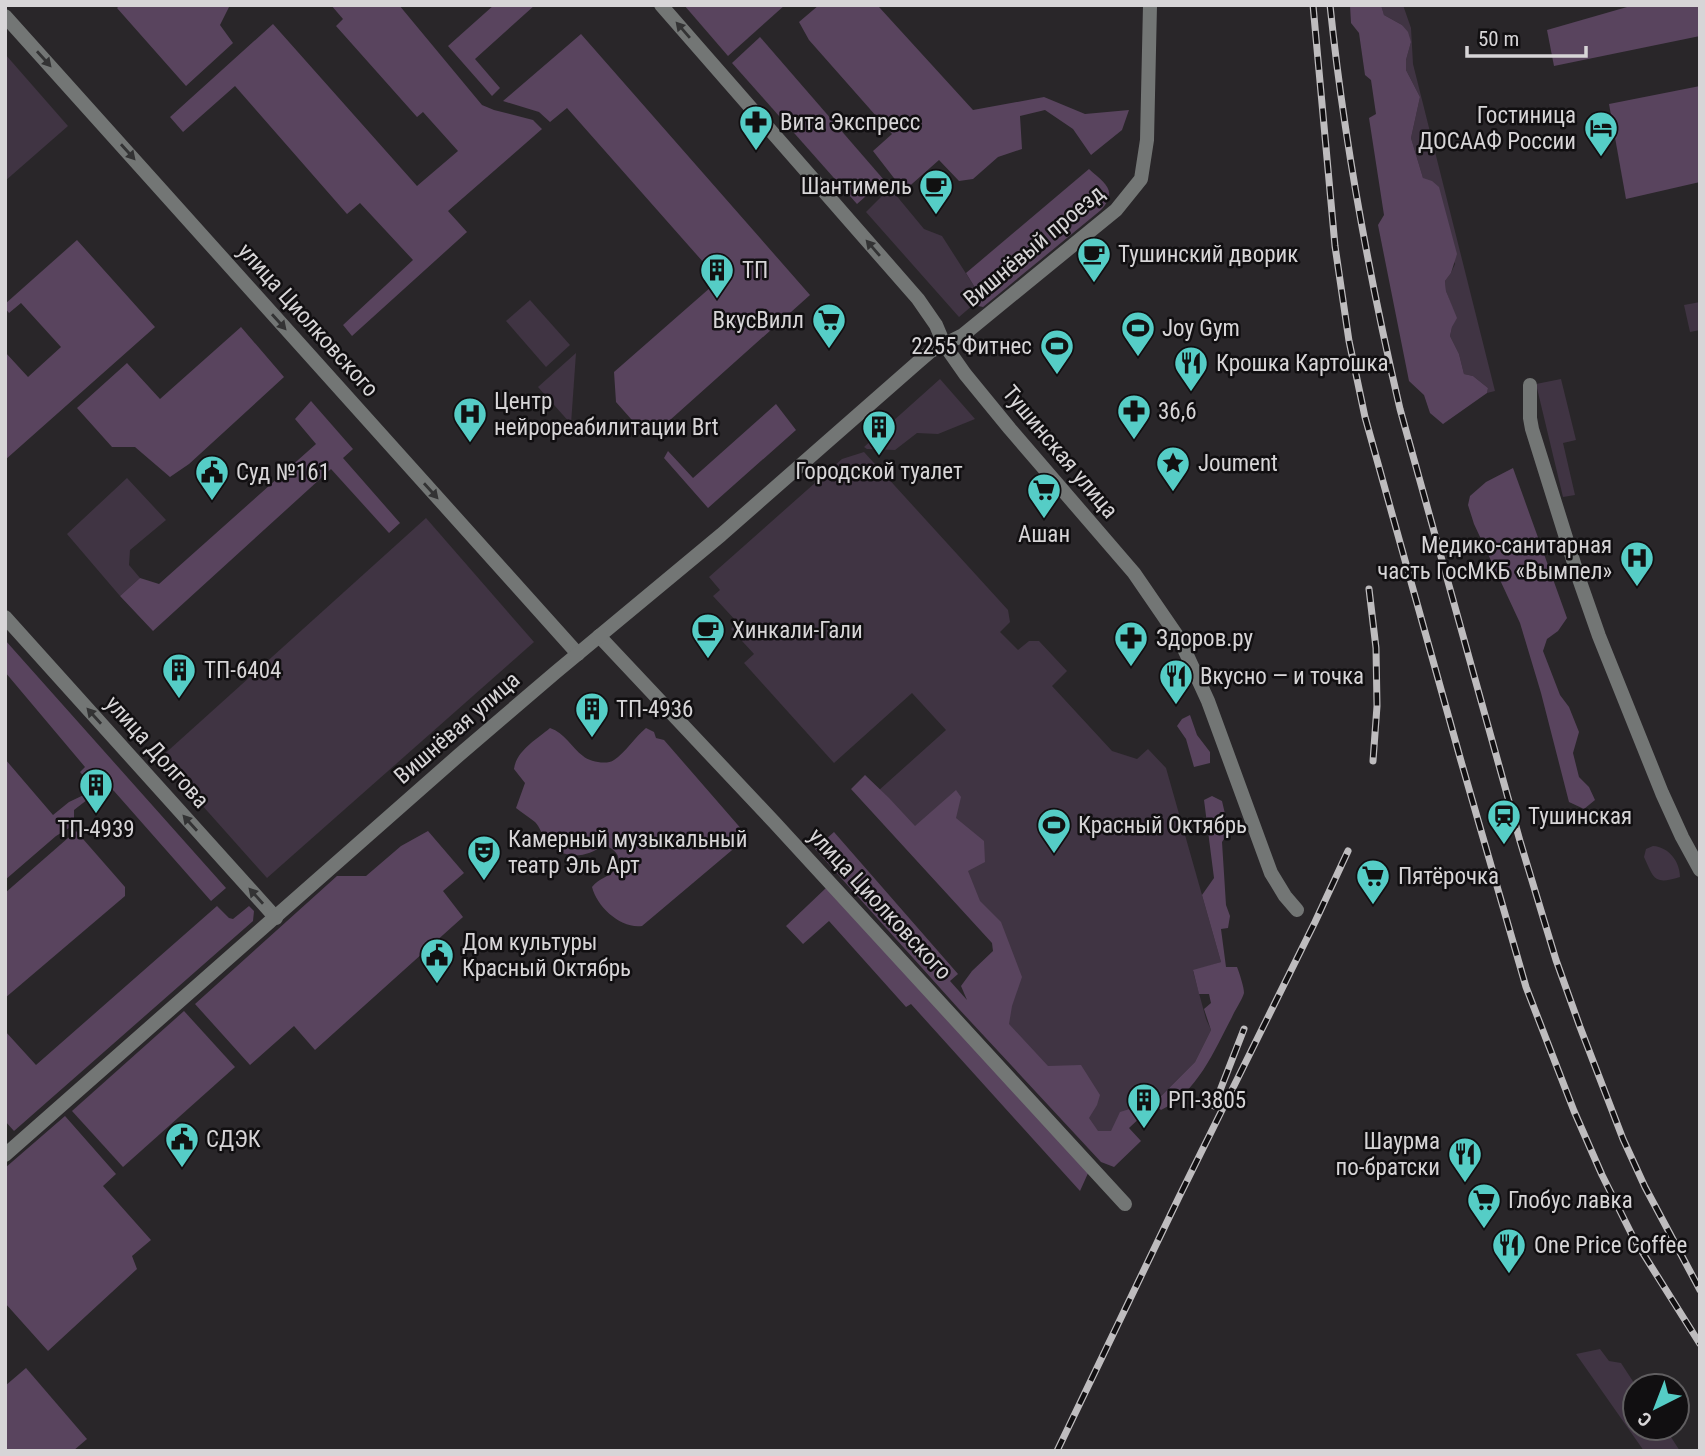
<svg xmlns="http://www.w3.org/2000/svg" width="1705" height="1456" font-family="'Roboto Condensed',sans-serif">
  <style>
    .green { fill: #403443 }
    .forest { fill: #59445e }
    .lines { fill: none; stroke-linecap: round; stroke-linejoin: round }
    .minor { stroke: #737675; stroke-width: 14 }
    .rail-casing { stroke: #bebcbe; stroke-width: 7 }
    .rail { stroke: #110f11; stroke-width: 4.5; stroke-dasharray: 13; stroke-linecap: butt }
    .oneway { fill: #333334 }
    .labels { text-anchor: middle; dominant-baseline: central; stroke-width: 5; stroke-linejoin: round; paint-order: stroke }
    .poi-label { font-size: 23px; fill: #d7d5d7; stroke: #110f11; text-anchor: start }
    .street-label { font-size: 23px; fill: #d7d5d7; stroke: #110f11 }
  </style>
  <rect width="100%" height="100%" fill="#292629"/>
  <g class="green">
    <polygon points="1381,5 1403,5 1411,28 1413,64 1495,391 1487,393 1488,388 1473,376 1464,374 1459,354 1450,336 1452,327 1456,318 1446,291 1445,281 1451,273 1455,264 1423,178 1411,138 1420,97 1406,70 1406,60 1411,42 1402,25 1384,15"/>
    <polygon points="5,54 68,126 5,181"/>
    <polygon points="890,188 924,229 942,236 974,286 973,305 959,317 866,212"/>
    <polygon points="530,300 570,345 546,367 506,321"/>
    <polygon points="1700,302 1700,330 1690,332 1684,305"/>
    <polygon points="576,353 571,424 538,387"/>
    <polygon points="940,379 975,419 938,434 917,433 895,450 867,449 864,447"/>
    <polygon points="1561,379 1576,440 1563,443 1575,495 1563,497 1536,384"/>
    <polygon points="864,452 1008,610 1010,622 1000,632 1018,650 1029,641 1039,641 1067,671 1052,686 1112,751 1137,759 1148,749 1166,768 1221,962 1193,971 1206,1019 1211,1030 1195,1062 1104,1152 969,1003 1013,962 868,800 946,730 912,693 834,763 744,663 754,654 731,629 737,622 713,596 720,590 709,577 842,459"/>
    <polygon points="127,478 166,520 130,550 129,565 140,578 120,596 67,534"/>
    <polygon points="426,518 534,642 267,878 160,758"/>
    <path d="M1653,846C1669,847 1680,862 1680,877C1654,885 1654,879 1644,857L1646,849Z"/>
    <polygon points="1600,1349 1609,1361 1621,1363 1636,1386 1635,1386 1635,1428 1665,1428 1680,1451 1644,1451 1576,1354"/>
  </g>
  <g class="forest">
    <polygon points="120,5 230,5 220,25 233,43 186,86 117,8"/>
    <polygon points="331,5 399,5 482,105 494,110 533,120 542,129 448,211 467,232 352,336 343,325 413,260 360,203 347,214 235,86 183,132 170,117 273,24 417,186 458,151 423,112 417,117 336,26 343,19"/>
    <polygon points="494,5 535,5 475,59 500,88 492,96 448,46"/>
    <polygon points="684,5 785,5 728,56"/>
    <polygon points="819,5 877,5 879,7 973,110 1044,97 1085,114 1129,110 1122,130 1091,155 1073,129 1045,110 1020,116 1022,149 998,157 973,179 959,181 939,160 904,191 873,151 892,134 809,40 799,22"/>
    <polygon points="1350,5 1381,5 1384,15 1402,25 1408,32 1411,42 1406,60 1406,70 1420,97 1411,138 1423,178 1432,181 1439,187 1457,254 1451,273 1445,281 1446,291 1457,318 1452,327 1450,336 1459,354 1464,374 1473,376 1488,388 1487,393 1443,424 1430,413 1424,395 1409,381 1378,225 1384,215 1369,118 1376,114 1371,80 1365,75 1359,33 1351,23"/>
    <polygon points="1634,5 1700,5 1700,36 1554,66 1547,30"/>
    <polygon points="581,34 810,295 660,429 646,436 616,402 614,372 719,280 567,108 550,122 539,112 503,101"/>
    <polygon points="760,37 884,180 857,204 732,63"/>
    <polygon points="1700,86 1700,182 1626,199 1609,104"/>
    <path d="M1089,169C1104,183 1119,190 1101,210L983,307L973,305L974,286L966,273Z"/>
    <polygon points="77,240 155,327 5,460 5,352 28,377 61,347 21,303 9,313 5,308 5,304"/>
    <polygon points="241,327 284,377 189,464 170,477 135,447 112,447 77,408 127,363 160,399"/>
    <polygon points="311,401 353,449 343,458 400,523 389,533 331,469 153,631 120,596 140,578 159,584 316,444 295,419"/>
    <polygon points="776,404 796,430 708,508 664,458 668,451 693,478"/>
    <polygon points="1513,468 1567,618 1558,631 1547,639 1543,651 1560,695 1569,707 1579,732 1573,753 1579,777 1589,787 1595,800 1584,809 1569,802 1541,693 1520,623 1474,524 1468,505 1470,496 1486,482"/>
    <polygon points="5,640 226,888 211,901 114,791 100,779 85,778 80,772 85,767 5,672"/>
    <polygon points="1190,715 1197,735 1210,752 1210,763 1194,767 1186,739 1177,726 1182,719"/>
    <path d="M550,728C565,733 571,747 583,756C590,762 607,765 614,760C625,753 635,737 646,728L654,732L656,738L664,740L737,824L743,831L744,840L642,926C621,929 597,907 592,887C599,878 609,877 615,870C624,858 615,848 603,845C586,859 562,860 547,841C542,835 540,827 535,822C529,817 522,813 516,808L525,783L514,769C516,751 537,739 550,728Z"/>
    <polygon points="5,759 53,815 69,802 90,792 92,796 74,810 74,825 56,836 5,880"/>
    <polygon points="865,775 889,798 915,826 956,790 961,797 956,818 984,841 985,862 968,871 980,901 1001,922 1022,977 1012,1006 1009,1024 1048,1066 1081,1065 1100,1095 1097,1105 1089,1118 1098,1131 1111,1131 1120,1112 1133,1108 1144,1114 1129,1128 1141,1141 1114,1167 1101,1162 958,1008 815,849 834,832 958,974 950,981 967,1000 961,986 972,971 993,951 992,943 851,789"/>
    <path d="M1212,796L1222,801L1229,831L1222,842L1226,905L1230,916L1228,928L1221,929L1226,967H1237C1239,972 1244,987 1244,993C1243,998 1234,1012 1232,1017C1214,1051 1197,1093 1161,1110L1156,1106V1101L1195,1062L1211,1030L1204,1009L1211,1003L1209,994H1199L1193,970L1221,962L1202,895L1214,878L1204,800Z"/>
    <polygon points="76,831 125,887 125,896 5,998 5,893"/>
    <polygon points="428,831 464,873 443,891 463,917 315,1050 294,1026 250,1065 195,1004 337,876 366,876 401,846"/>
    <polygon points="827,887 1089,1171 1080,1191 911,1004 906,1007 829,921 803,944 786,926"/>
    <polygon points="217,906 229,918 233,919 249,906 254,911 253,921 14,1131 5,1121 5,1031 36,1065"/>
    <polygon points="184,1011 235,1067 123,1167 72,1111"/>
    <polygon points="65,1116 116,1174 103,1186 151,1240 132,1256 137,1269 48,1351 5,1303 5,1168"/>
    <polygon points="26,1368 87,1439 73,1451 5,1451 5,1386"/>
  </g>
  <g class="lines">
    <g class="minor">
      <polyline points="661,5 918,299 936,325 944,344 965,374 1010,429 1134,573 1180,640 1208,701 1271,873 1285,896 1297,910"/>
      <polyline points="5,16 578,654"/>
      <polyline points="1530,385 1530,418 1532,429 1578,576 1599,636 1662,793 1682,837 1700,870"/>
      <polyline points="5,617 276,918"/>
      <polyline points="599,636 774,822 1125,1204"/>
      <polyline points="5,1155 459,755 556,672 721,535 917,363 931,351 963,335 1116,210 1141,179 1147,140 1150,5"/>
    </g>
    <g class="rail-casing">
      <g id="rail">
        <polyline points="1313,5 1335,246 1349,341 1365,417 1461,761 1526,987 1574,1111 1602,1175 1634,1239 1700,1344"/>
        <path d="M1330,5C1344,141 1369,276 1400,409L1520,841L1556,960L1580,1027L1623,1139L1645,1187L1700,1290"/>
        <polyline points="1369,589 1376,648 1377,706 1373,761"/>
        <polyline points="1214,1106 1244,1029"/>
        <polyline points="1057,1451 1179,1197 1315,922 1348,851"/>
      </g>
    </g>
    <use href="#rail" class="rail"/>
  </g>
  <defs><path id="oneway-solid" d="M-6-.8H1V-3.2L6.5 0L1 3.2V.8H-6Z" transform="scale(1.75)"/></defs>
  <g class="oneway">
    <use href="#oneway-solid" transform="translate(683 30) rotate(-131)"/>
    <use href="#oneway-solid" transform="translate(44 59) rotate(48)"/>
    <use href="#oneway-solid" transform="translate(128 152) rotate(48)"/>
    <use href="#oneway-solid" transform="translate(873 248) rotate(-131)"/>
    <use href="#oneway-solid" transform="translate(279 322) rotate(48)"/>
    <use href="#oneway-solid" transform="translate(431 491) rotate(48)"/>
    <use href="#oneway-solid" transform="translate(94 716) rotate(-132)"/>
    <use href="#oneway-solid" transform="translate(190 823) rotate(-132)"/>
    <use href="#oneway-solid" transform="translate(256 896) rotate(-132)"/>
  </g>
  <defs>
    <g id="pharmacy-pin" transform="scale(1.75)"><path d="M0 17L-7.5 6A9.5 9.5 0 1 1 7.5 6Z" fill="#55cdc6" stroke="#110f11"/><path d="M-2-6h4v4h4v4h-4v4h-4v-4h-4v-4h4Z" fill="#111"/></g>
    <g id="hotel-pin" transform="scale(1.75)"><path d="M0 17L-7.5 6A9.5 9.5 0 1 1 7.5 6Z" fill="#55cdc6" stroke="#110f11"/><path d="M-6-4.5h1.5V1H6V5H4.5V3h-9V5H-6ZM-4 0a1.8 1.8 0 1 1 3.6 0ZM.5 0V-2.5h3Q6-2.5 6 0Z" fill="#111"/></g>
    <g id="cafe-pin" transform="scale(1.75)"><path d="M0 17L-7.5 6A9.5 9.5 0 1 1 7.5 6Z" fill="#55cdc6" stroke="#110f11"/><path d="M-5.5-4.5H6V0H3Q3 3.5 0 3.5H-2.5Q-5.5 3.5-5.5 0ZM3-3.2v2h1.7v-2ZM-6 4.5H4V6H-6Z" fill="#111"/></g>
    <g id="building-pin" transform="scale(1.75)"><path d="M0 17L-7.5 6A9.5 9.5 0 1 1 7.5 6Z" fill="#55cdc6" stroke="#110f11"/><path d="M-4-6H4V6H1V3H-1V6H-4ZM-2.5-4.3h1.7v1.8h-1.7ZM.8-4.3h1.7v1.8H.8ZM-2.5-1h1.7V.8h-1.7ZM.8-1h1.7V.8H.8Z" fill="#111"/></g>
    <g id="supermarket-pin" transform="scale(1.75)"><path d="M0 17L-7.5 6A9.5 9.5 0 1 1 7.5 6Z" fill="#55cdc6" stroke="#110f11"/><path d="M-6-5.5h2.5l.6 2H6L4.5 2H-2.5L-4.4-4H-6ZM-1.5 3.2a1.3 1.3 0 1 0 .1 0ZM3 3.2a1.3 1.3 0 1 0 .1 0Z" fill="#111"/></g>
    <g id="stadium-pin" transform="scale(1.75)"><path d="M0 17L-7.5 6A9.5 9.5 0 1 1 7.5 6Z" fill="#55cdc6" stroke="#110f11"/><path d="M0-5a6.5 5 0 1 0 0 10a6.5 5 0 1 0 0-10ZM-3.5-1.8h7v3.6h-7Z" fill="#111"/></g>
    <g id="restaurant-pin" transform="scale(1.75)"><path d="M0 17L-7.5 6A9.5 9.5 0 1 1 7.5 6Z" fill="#55cdc6" stroke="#110f11"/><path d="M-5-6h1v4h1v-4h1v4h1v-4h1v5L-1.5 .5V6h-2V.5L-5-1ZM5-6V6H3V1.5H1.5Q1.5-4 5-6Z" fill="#111"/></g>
    <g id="hospital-pin" transform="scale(1.75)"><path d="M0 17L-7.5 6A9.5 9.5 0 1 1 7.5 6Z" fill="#55cdc6" stroke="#110f11"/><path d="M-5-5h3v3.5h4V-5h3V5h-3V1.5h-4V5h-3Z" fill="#111"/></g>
    <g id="sight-pin" transform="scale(1.75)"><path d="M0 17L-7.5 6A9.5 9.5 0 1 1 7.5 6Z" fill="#55cdc6" stroke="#110f11"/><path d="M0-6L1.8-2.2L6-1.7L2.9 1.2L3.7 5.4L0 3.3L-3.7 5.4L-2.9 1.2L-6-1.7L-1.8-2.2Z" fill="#111"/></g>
    <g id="civic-pin" transform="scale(1.75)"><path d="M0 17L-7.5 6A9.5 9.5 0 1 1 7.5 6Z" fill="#55cdc6" stroke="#110f11"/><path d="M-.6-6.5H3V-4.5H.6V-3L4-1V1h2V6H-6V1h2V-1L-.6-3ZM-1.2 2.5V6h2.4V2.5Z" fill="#111"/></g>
    <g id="station-pin" transform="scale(1.75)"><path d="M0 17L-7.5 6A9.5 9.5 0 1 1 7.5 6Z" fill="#55cdc6" stroke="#110f11"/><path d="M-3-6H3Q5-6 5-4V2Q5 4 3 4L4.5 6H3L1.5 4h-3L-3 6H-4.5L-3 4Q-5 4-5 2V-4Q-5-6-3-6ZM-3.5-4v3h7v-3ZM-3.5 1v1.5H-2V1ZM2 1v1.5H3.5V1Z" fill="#111"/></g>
    <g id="theatre-pin" transform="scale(1.75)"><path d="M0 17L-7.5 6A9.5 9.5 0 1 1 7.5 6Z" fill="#55cdc6" stroke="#110f11"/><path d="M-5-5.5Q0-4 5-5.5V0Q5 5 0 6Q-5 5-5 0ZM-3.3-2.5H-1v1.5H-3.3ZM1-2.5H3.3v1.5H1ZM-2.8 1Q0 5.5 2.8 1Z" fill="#111"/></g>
  </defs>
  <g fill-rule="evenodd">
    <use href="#pharmacy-pin" x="756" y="122"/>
    <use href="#hotel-pin" x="1601" y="128"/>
    <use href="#cafe-pin" x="936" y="186"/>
    <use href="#cafe-pin" x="1094" y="254"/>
    <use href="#building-pin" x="717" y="270"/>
    <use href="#supermarket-pin" x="829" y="320"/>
    <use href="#stadium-pin" x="1138" y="328"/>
    <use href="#stadium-pin" x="1057" y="346"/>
    <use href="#restaurant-pin" x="1191" y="363"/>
    <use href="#pharmacy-pin" x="1134" y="411"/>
    <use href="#hospital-pin" x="470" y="414"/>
    <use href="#building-pin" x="879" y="427"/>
    <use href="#sight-pin" x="1173" y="463"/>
    <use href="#civic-pin" x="212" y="472"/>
    <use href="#supermarket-pin" x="1044" y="490"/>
    <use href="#hospital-pin" x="1637" y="558"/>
    <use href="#cafe-pin" x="708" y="630"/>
    <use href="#pharmacy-pin" x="1131" y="638"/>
    <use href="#building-pin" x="179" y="670"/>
    <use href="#restaurant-pin" x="1176" y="676"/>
    <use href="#building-pin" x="592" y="709"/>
    <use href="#building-pin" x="96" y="785"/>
    <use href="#station-pin" x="1504" y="816"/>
    <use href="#stadium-pin" x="1054" y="825"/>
    <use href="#theatre-pin" x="484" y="852"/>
    <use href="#supermarket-pin" x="1373" y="876"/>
    <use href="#civic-pin" x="437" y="955"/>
    <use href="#building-pin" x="1144" y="1100"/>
    <use href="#civic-pin" x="182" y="1139"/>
    <use href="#restaurant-pin" x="1465" y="1154"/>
    <use href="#supermarket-pin" x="1484" y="1200"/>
    <use href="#restaurant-pin" x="1509" y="1245"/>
  </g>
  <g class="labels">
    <g class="poi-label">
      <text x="1576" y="115" text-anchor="end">Гостиница<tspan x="1576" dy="26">ДОСААФ России</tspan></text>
      <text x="780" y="122">Вита Экспресс</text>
      <text x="912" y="186" text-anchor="end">Шантимель</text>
      <text x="1118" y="254">Тушинский дворик</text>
      <text x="742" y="270">ТП</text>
      <text x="804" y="320" text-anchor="end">ВкусВилл</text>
      <text x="1162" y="328">Joy Gym</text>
      <text x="1032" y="346" text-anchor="end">2255 Фитнес</text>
      <text x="1216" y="363">Крошка Картошка</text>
      <text x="494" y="401">Центр<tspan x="494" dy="26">нейрореабилитации Brt</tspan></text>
      <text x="1158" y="411">36,6</text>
      <text x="1198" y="463">Joument</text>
      <text x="879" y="471" text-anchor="middle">Городской туалет</text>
      <text x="236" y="472">Суд №161</text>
      <text x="1044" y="534" text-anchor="middle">Ашан</text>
      <text x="1612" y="545" text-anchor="end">Медико-санитарная<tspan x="1612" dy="26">часть ГосМКБ «Вымпел»</tspan></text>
      <text x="732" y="630">Хинкали-Гали</text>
      <text x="1156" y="638">Здоров.ру</text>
      <text x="204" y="670">ТП-6404</text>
      <text x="1200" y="676">Вкусно — и точка</text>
      <text x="616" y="709">ТП-4936</text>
      <text x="1528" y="816">Тушинская</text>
      <text x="1078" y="825">Красный Октябрь</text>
      <text x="96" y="829" text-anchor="middle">ТП-4939</text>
      <text x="508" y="839">Камерный музыкальный<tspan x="508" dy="26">театр Эль Арт</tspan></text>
      <text x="1398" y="876">Пятёрочка</text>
      <text x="462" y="942">Дом культуры<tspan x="462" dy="26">Красный Октябрь</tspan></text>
      <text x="1168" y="1100">РП-3805</text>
      <text x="206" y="1139">СДЭК</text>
      <text x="1440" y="1141" text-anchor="end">Шаурма<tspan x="1440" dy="26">по-братски</tspan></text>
      <text x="1508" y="1200">Глобус лавка</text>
      <text x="1534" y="1245">One Price Coffee</text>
    </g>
    <g class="street-label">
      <text transform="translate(1034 246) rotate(-40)">Вишнёвый проезд</text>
      <text transform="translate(308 320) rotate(48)">улица Циолковского</text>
      <text transform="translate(1060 452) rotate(50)">Тушинская улица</text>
      <text transform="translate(457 728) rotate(-41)">Вишнёвая улица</text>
      <text transform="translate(157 752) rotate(48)">улица Долгова</text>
      <text transform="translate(880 904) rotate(47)">улица Циолковского</text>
    </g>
  </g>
  <rect width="1705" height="1456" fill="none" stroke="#d7d5d7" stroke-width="14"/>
  <g transform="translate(1656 1407) rotate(222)"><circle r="33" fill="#110f11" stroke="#605e60" stroke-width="2"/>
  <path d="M0-5L12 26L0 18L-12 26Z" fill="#55cdc6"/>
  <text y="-10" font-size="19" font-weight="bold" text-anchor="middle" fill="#d7d5d7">С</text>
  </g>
  <path d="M1467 46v10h119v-10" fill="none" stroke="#d7d5d7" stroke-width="3.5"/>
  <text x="1478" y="46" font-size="21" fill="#d7d5d7" stroke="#110f11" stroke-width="5" paint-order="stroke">50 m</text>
</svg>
